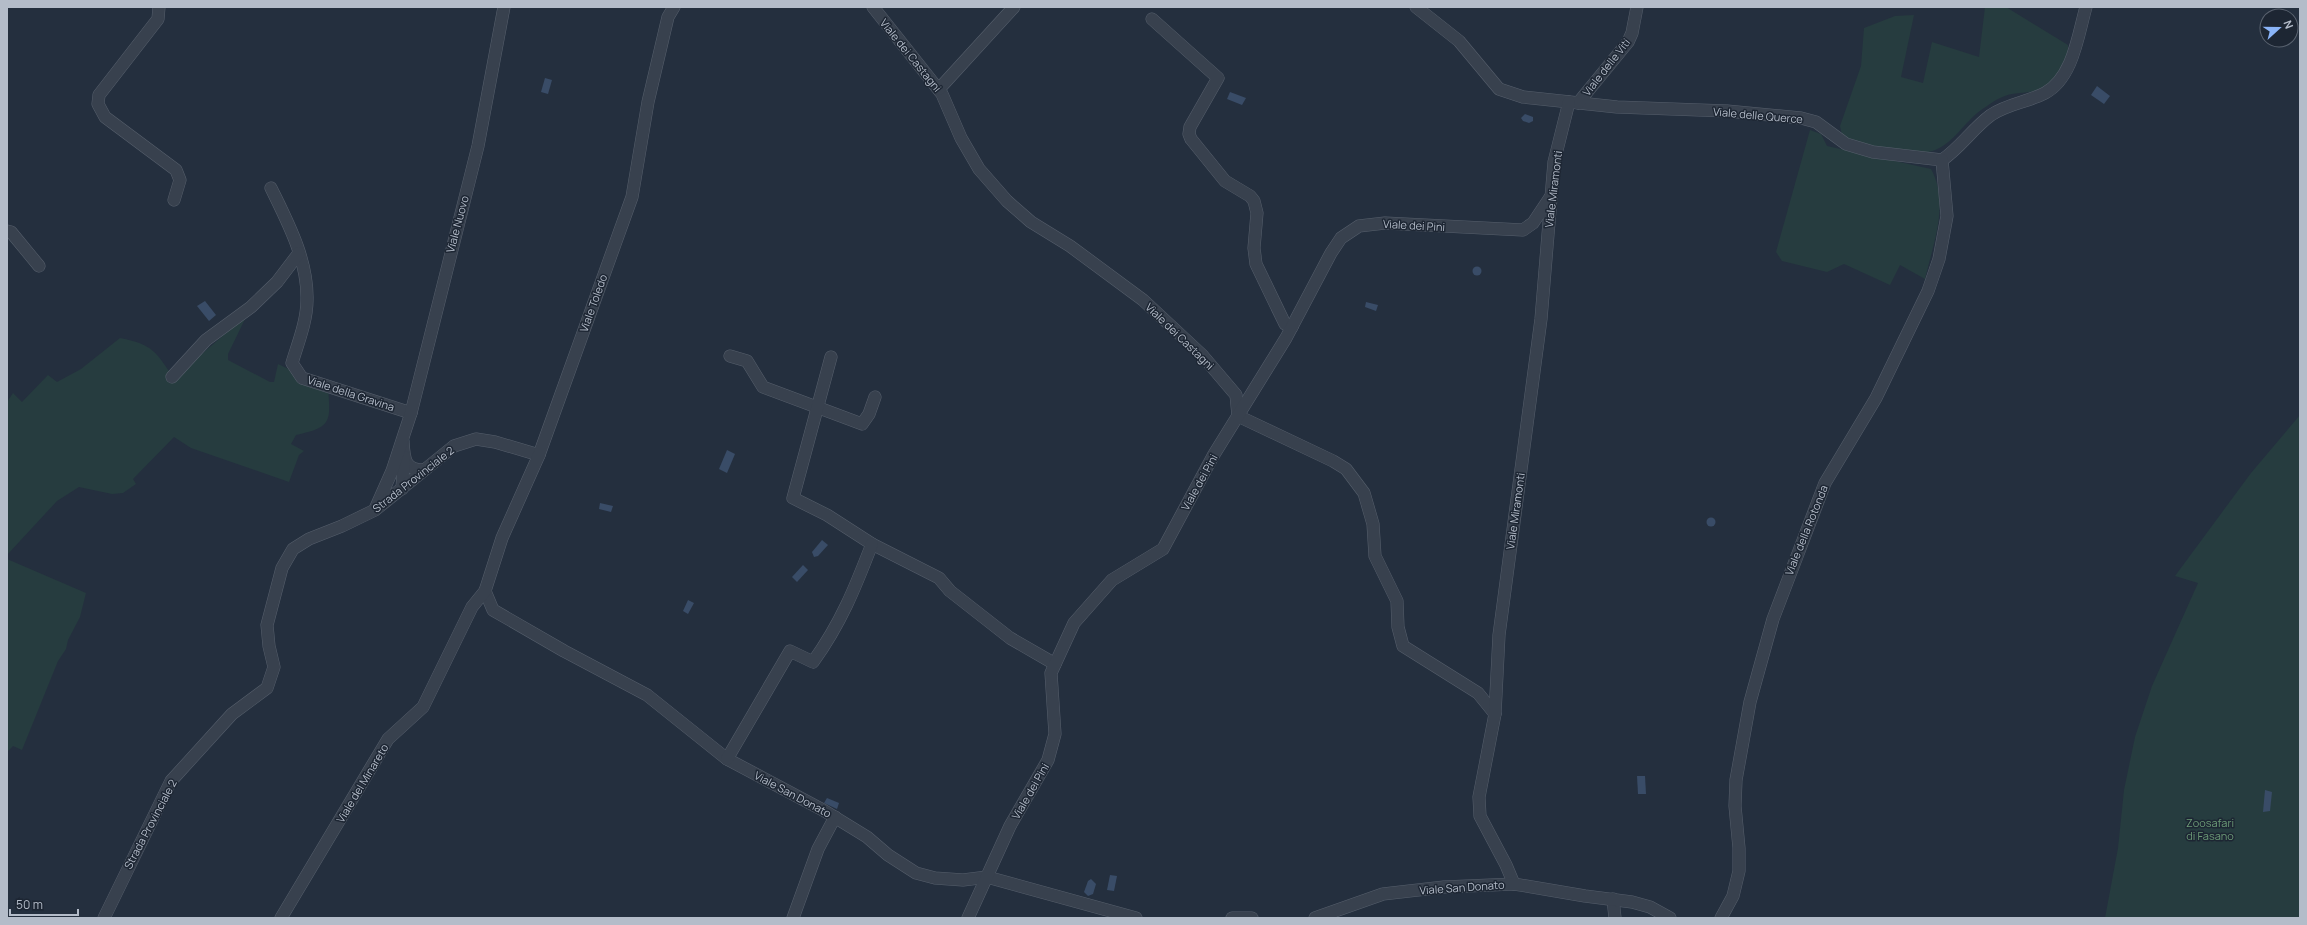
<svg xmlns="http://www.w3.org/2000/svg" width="2307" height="925" font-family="Manrope,sans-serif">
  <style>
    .green { fill: #263c3f }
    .water { fill: #394c67 }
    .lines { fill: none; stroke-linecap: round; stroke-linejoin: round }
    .minor-casing { stroke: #565f6c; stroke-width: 13 }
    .minor { stroke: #38414e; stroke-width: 12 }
    .labels { text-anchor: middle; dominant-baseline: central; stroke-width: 3; stroke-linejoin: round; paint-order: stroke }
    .street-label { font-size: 11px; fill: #b4bcc9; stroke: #1d2633 }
    .park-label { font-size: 11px; fill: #6b9a76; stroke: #1d2633 }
  </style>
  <rect width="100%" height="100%" fill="#242f3e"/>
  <g class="green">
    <path d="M1985,7H2006L2068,45C2069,59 2058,78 2046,86C2035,95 2018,91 2005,96C1998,98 1990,104 1984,108C1962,122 1953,149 1924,153C1910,154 1868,149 1855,143C1851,142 1846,138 1842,135L1840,126L1861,66L1864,28L1895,16L1914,15L1901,77L1923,83L1932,42L1979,57Z"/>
    <path d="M1810,130L1821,134L1827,146L1931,169C1950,203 1933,244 1925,279L1900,265L1890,285L1844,264L1827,272L1782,261L1776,252Z"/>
    <path d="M247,315L228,354V360L270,382H274L278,364L328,388C331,423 331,427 296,435L291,444L304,451L299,455L289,482L191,448L174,437L133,479L136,484L123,493L112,494L79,487L57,501L7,555V402L13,393L22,402L48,375L57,382L81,369L120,338C155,345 155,352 174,378Z"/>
    <polygon points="2300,415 2300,918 2105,918 2118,848 2124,790 2135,737 2152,686 2198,583 2175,576 2251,473"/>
    <polygon points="7,559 86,593 80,617 68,640 66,649 58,661 22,750 13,746 7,752"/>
  </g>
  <g class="water">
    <polygon points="545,78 552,80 548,94 541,92"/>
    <polygon points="2097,86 2110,96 2104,104 2091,95"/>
    <polygon points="1230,92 1246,98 1242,105 1227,99"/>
    <polygon points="1525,114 1533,117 1533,121 1529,123 1523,121 1521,118"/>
    <circle cx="1477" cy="271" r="4.5"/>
    <polygon points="205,301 216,315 209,321 197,306"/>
    <polygon points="1366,302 1378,305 1376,311 1365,307"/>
    <polygon points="727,450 735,454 727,473 719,469"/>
    <polygon points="600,503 613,506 611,512 599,509"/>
    <circle cx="1711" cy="522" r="4.5"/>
    <polygon points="822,540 828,545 818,556 814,557 812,552"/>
    <polygon points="803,565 808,570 797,582 792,577"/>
    <polygon points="688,600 694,603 688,614 683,611"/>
    <polygon points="1637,776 1645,776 1646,794 1638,794"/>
    <polygon points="2265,790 2272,792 2270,811 2263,812"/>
    <polygon points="827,798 839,803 837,809 824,803"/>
    <polygon points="1110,875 1117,876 1114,891 1107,890"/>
    <polygon points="1091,879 1096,884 1093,894 1088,896 1084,892 1088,881"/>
  </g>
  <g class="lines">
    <g class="minor-casing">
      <g id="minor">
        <polyline points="159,7 158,19 99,95 98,104 105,117 176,170 180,180 174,200"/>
        <polyline points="873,7 942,94 961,138 979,169 1007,201 1031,222 1070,246 1143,300 1202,355 1236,395 1238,416"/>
        <path d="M1416,7L1459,41L1499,89L1523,97L1617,107L1727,111L1801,118L1816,122L1846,144L1873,152L1942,160C1960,148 1973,128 1991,115C2007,104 2028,102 2045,93C2073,78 2078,35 2086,7"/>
        <polyline points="1152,19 1218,78 1190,127 1189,134 1191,139 1225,181 1250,196 1254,201 1257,213 1254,248 1256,264 1285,324 1292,327"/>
        <polyline points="939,89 1014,7"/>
        <polyline points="1578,103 1628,42 1632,33 1637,7"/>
        <path d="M271,188C288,223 308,260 307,300C307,321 298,343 292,363L302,378L411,413"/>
        <polyline points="7,231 11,232 39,266"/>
        <polyline points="730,356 747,361 763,387 862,424 869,414 875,397"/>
        <polyline points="831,357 793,498 827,515 872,544 939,578 950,591 1010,638 1055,664"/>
        <polyline points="172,377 206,340 251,307 277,282 299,253"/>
        <polyline points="1238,416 1333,461 1346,469 1364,493 1373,524 1375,556 1397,601 1398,627 1403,646 1478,693 1495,714"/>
        <path d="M403,441C404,458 404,470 424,470"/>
        <polyline points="402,489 404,457"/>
        <polyline points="376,507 392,471 411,413 478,146 504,7"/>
        <polyline points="485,591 493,610 564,651 647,695 727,759 823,810 867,837 888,855 916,873 935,878 963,880 987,877 1136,918"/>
        <path d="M727,759L790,651L813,662C841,623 855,588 872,544"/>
        <polyline points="1514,884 1506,865 1480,816 1479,797 1495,714 1499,635 1541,319 1554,162 1569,102"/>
        <polyline points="1613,899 1615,918"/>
        <polyline points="104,918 171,781 232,714 267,688 274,667 269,646 267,625 282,568 293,549 309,539 342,526 375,510 454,446 476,439 495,442 539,455"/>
        <polyline points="281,918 388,739 423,707 472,607 485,591 502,538 539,455 632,197 648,102 668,17 674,7"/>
        <polyline points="793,918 818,849 835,817"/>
        <polyline points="968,918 1010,826 1048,760 1055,734 1051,673 1074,623 1112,580 1163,549 1213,456 1286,338 1331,253 1341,238 1359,226 1385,223 1523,230 1533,223 1551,196"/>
        <polyline points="1232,918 1252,918"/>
        <polyline points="1315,918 1383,894 1444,887 1514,884 1585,896 1632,902 1650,907 1670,918"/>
        <polyline points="1721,918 1733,896 1739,871 1739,848 1735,806 1736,780 1750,702 1773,619 1825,483 1876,398 1928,291 1939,259 1947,216 1942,160"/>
      </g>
    </g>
    <use href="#minor" class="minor"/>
  </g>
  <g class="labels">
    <g class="street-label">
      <text transform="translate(911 55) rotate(51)">Viale dei Castagni</text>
      <text transform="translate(1606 67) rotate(-52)">Viale delle Viti</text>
      <text transform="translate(1758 115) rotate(5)">Viale delle Querce</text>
      <text transform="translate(1553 189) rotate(-83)">Viale Miramonti</text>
      <text transform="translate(457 224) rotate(-75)">Viale Nuovo</text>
      <text transform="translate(1414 225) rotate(3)">Viale dei Pini</text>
      <text transform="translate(593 303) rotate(-70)">Viale Toledo</text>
      <text transform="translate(1180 336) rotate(44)">Viale dei Castagni</text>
      <text transform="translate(351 393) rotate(18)">Viale della Gravina</text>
      <text transform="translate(413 479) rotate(-38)">Strada Provinciale 2</text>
      <text transform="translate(1199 482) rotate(-61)">Viale dei Pini</text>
      <text transform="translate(1515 511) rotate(-82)">Viale Miramonti</text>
      <text transform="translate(1806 530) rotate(-68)">Viale della Rotonda</text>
      <text transform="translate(362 783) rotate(-59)">Viale del Minareto</text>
      <text transform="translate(1030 791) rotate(-60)">Viale dei Pini</text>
      <text transform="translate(793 794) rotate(28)">Viale San Donato</text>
      <text transform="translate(150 824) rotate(-62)">Strada Provinciale 2</text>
      <text transform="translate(1462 887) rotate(-4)">Viale San Donato</text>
    </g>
    <g class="park-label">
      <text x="2210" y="822">Zoosafari<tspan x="2210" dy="13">di Fasano</tspan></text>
    </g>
  </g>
  <rect width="2307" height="925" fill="none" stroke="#b4bcc9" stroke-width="16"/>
  <g transform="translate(2279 28) rotate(69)"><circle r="19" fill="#1d2633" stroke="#59626f"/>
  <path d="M0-3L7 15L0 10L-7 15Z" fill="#8ab4f8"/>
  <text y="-6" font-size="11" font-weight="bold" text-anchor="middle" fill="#b4bcc9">N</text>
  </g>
  <path d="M10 909v6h68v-6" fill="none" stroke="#b4bcc9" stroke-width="2"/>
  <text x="16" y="909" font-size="12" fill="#b4bcc9" stroke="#1d2633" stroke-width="3" paint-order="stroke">50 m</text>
</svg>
